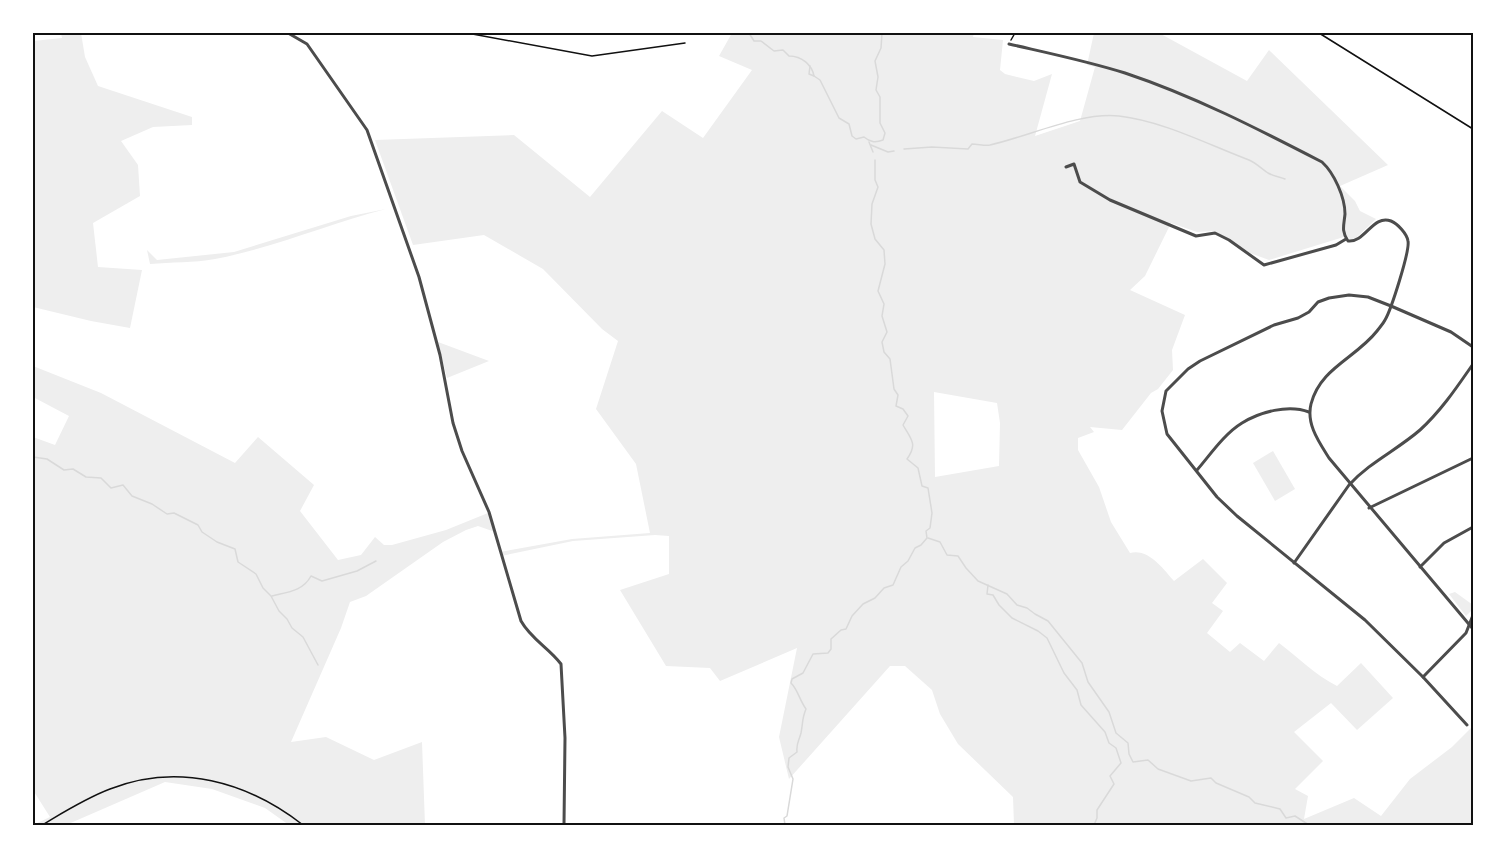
<svg xmlns="http://www.w3.org/2000/svg" width="1506" height="858" font-family="'IBM Plex Sans',sans-serif">
  <style>
    .green { fill: #eee; fill-rule: evenodd }
    .lines { fill: none; stroke-linecap: round; stroke-linejoin: round }
    .stream { stroke: #d9d9d9; stroke-width: 1.5 }
    .path { stroke: #111; stroke-width: 1.5 }
    .minor { stroke: #4c4c4c; stroke-width: 3 }
    .neatline { fill: none; stroke: #111; stroke-width: 2 }
  </style>
  <rect width="100%" height="100%" fill="#fff"/>
  <g class="green">
    <polygon points="61,33 81,33 85,57 98,86 192,117 192,125 153,127 121,141 138,165 140,196 93,223 98,267 142,270 130,328 91,321 33,307 33,41 62,38"/>
    <path d="M732,33H974L973,37L1003,40L1000,70L1005,74L1034,81L1052,74L1035,136L1080,121L1095,67L1087,65L1094,33H1159L1247,81L1269,50L1388,165L1340,186L1355,201L1360,211L1376,219L1355,239H1350L1347,236L1269,260L1250,253L1215,231L1197,232L1171,223L1145,276L1130,290L1185,315L1172,350L1173,370L1158,389L1151,393L1122,430L1090,427L1094,432L1078,438V450L1099,487L1111,522L1130,553C1149,548 1164,570 1174,581L1203,559L1227,583L1212,603L1223,611L1207,633L1230,652L1240,643L1264,661L1279,643C1299,658 1315,675 1337,686L1361,663L1393,698L1357,730L1331,703L1294,732L1323,761L1295,789L1308,796L1304,819L1354,798L1381,816L1410,779L1452,747L1473,726V825H1014L1013,797L958,744L940,714L932,690L905,666H890L789,779L779,737L797,648L720,681L710,668L666,666L620,590L669,574V536L655,535L573,541L501,556L500,552L572,539L650,533L636,464L596,409L618,341L602,329L543,269L484,235L413,245L375,140L514,135L590,197L662,111L703,138L752,70L719,56ZM934,392L997,403L1000,423L999,466L935,477Z"/>
    <path d="M386,209C328,224 273,248 215,259C194,263 171,262 150,264L147,250L157,260L234,252L351,216Z"/>
    <polygon points="438,342 489,361 447,378"/>
    <polygon points="33,366 101,393 235,463 258,437 314,485 300,511 338,560 361,555 375,537 384,545 392,545 446,530 488,513 495,532 478,526 466,530 443,542 366,596 350,602 341,628 291,742 326,737 374,760 422,742 425,825 289,825 265,808 212,789 165,782 66,825 33,825 50,817 33,790 33,437 55,445 69,416 33,397"/>
    <polygon points="1273,451 1295,489 1275,501 1253,463"/>
    <polygon points="1455,592 1473,605 1473,609 1466,616 1449,594"/>
  </g>
  <g class="lines">
    <g class="stream">
      <path d="M749,33L754,41H761L774,51L783,50L789,56C802,56 812,65 814,76L820,80L839,118L849,124L852,136L856,139L864,137C870,142 875,143 883,140L885,133L880,123V97L876,90L878,77L875,61L881,48L882,33"/>
      <polyline points="810,66 809,74 814,76"/>
      <polyline points="869,142 873,152"/>
      <polyline points="871,145 888,152 894,151"/>
      <path d="M904,149L932,147L968,149L972,144C978,144 985,146 990,145C1030,136 1079,112 1119,116C1163,121 1209,145 1249,160C1256,163 1262,169 1268,173C1273,176 1280,177 1285,179"/>
      <polyline points="33,457 47,459 64,470 73,469 86,477 101,478 111,488 123,485 132,496 152,504 167,514 174,513 198,525 202,532 217,542 235,549 238,562 256,574 263,588 271,596 279,611 287,619 292,628 303,637 318,665"/>
      <polyline points="928,538 940,542 947,555 958,556 966,568 978,581 1007,594 1017,605 1027,608 1035,614 1048,621 1082,663 1088,682 1109,712 1116,733 1128,743 1129,754 1133,762 1148,760 1158,769 1191,781 1211,778 1216,783 1249,797 1255,803 1280,809 1286,818 1295,816 1309,825"/>
      <polyline points="988,585 987,594 993,595 999,605 1012,618 1038,631 1047,638 1064,673 1077,690 1081,705 1105,732 1109,743 1116,748 1121,763 1110,776 1114,784 1097,810 1097,818 1094,825"/>
      <path d="M272,596C288,592 303,591 311,576L322,581L357,571L376,561"/>
      <path d="M785,825L784,818L787,816L793,779L788,767L789,758L797,752C796,743 799,741 801,733C803,723 802,718 806,709C799,699 798,690 791,683L792,679L803,673L813,654L828,653L831,649V639L841,630L846,629L852,616L863,604L875,598L884,588L893,585L901,567L908,561L915,548L921,545L927,538L926,531L930,528L932,513L928,488L922,486L918,468L907,459C918,444 911,439 903,425L908,416L903,409L896,406L898,395L894,389L890,359L884,352L882,342L887,332L882,316L884,304L878,291L885,264L884,250L875,239L871,224L872,204L878,187L875,180V160"/>
    </g>
    <g class="path">
      <polyline points="467,33 592,56 685,43"/>
      <polyline points="1319,33 1473,129"/>
      <polyline points="1011,40 1015,33"/>
      <path d="M42,825C64,812 86,798 110,789C178,762 248,782 303,825"/>
    </g>
    <g class="minor">
      <path d="M288,33L307,44L367,130L419,277L440,355L453,423L462,451L489,512L521,621C531,639 549,648 561,664L565,738L564,825"/>
      <path d="M1009,44C1048,53 1087,61 1125,73C1194,96 1258,129 1322,162C1334,173 1345,197 1345,214C1344,225 1341,231 1348,241C1365,243 1373,214 1391,221C1398,224 1407,234 1408,241C1410,251 1391,310 1385,320C1383,324 1380,327 1377,331C1356,358 1320,368 1311,404C1306,424 1319,442 1329,458L1473,629"/>
      <polyline points="1066,167 1074,164 1080,182 1110,200 1196,236 1215,233 1229,240 1264,265 1336,245 1346,239"/>
      <path d="M1197,470C1210,455 1224,434 1242,423C1260,412 1288,404 1309,412"/>
      <polyline points="1369,508 1473,458"/>
      <path d="M1294,563L1349,485C1370,462 1397,450 1420,430C1441,411 1457,387 1473,364"/>
      <polyline points="1420,567 1444,543 1473,527"/>
      <polyline points="1423,677 1466,633 1473,615"/>
      <polyline points="1467,725 1423,677 1365,620 1237,516 1217,497 1167,434 1162,411 1166,391 1188,369 1200,361 1274,325 1298,318 1309,312 1318,302 1329,298 1349,295 1368,297 1391,306 1451,332 1473,347"/>
    </g>
  </g>
  <rect width="1506" height="858" fill="none" stroke="#ffffff" stroke-width="69"/>
  <rect x="34" y="34" width="1438" height="790" class="neatline"/>
</svg>
